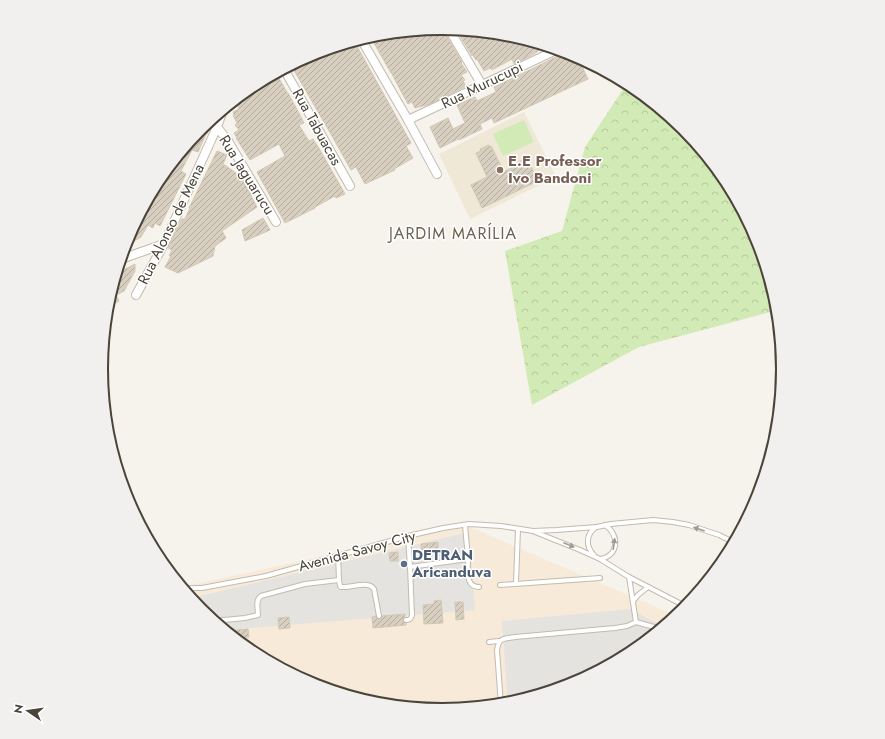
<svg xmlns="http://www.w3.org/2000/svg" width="885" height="739" font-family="Jost,sans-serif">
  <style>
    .commercial { fill: #f7ead8 }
    .education { fill: #efe8d6 }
    .forest { fill: url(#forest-crowns) }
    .pitch { fill: #d2eab5 }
    .parking { fill: #e5e3e0 }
    .building { fill: url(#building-hatch); stroke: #d3c7b4 }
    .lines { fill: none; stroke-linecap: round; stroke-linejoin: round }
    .lane-casing { stroke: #c2bbae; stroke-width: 6 }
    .street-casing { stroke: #c2bbae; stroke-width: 10 }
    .lane { stroke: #fff; stroke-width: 4 }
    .street { stroke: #fff; stroke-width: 8 }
    .oneway { fill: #9c9892 }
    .education-dot { fill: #8d6e63; stroke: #fff; stroke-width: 1.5 }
    .service-dot { fill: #5c6f8a; stroke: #fff; stroke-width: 1.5 }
    .labels { text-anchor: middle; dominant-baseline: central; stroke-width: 3; stroke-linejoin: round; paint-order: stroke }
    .street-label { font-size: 15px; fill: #4b4439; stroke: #fff }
    .education-label { font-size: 15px; font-weight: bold; fill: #785e54; stroke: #fff; text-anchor: start }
    .service-label { font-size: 15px; font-weight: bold; fill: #4e5e75; stroke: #fff; text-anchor: start }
    .neighbourhood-label { font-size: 16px; letter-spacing: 1px; fill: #6e6250; stroke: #fff }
    .rim { fill: none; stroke: #4b4439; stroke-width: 2 }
  </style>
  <defs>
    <pattern id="forest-crowns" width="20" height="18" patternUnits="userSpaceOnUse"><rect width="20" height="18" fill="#d2eab5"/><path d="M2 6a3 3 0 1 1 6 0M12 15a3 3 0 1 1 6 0" fill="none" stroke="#b6ca9c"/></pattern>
    <pattern id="building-hatch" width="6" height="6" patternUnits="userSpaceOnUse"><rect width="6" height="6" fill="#d8cfc1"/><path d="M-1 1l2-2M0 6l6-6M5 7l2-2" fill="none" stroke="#b1aa9e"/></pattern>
  </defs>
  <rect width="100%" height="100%" fill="#f6f3ec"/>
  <polygon class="commercial" points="465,525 677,616 632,654 573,685 509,704 442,711 376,704 312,685 253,653 201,611 182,587"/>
  <polygon class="education" points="524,112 556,177 470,219 439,154"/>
  <polygon class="forest" points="627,83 632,86 684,128 727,180 758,239 777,303 778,310 639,347 532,405 505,251 562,231 585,147"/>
  <polygon class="pitch" points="524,120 534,142 503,156 493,134"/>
  <g class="parking">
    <polygon points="469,532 475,610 225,630 201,611 188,595 200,596"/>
    <polygon points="630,609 664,627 632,654 573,685 508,705 502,621"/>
  </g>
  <g class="building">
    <polygon points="444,28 444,32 462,62 461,63 467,72 461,75 465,80 463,81 466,86 430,104 415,108 412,102 408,104 394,78 391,72 391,73 370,36 376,35"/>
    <polygon points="456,29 509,35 538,43 541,48 538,51 532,55 514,64 512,59 492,70 490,68 484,71 477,59 476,60 473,55 472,56"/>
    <polygon points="354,41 411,143 406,146 413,158 394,169 395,170 365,184 356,167 351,170 332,136 291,65 312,54"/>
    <polygon points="565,52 577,56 588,79 494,123 492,118 480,124 482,129 459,140 458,139 440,148 430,127 448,118 453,129 465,123 457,105 475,97 477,101 494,93 496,92 494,87 544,63"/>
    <polygon points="276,73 288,94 288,93 301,117 304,123 299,125 309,141 313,139 320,150 345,194 336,198 335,196 315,207 315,208 285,223 257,172 285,156 279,144 250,160 236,138 237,138 234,133 239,130 235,125 237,123 233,115 234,115 233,112 239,109 238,106 239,106 237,100 242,96 241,95 253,85"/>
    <polygon points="212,119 207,134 206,134 198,152 192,150 181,171 186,174 160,226 155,223 153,228 148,225 141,237 125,246 127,239 159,180 201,128"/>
    <polygon points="489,145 490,147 491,146 504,172 515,166 514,164 527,158 538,181 482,208 471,185 487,177 476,153 481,151 480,149"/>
    <polygon points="217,151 227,155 223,164 236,173 239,182 241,178 252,195 251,196 257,207 222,231 226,238 215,246 213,256 178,273 165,267 171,256 169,256 172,250 168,248 182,219 185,219 190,208 189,208 193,200"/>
    <polygon points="263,218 270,230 245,241 242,230"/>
    <polygon points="135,264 135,271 124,291 116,295 119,301 107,307 108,303 116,274"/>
    <polygon points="438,542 438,551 422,552 421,544"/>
    <polygon points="398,552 398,561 390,561 389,553"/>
    <polygon points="441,600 443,623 424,624 423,605 434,604 434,601"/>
    <polygon points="455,602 463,602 464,619 456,620"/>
    <polygon points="405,614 405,617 403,618 403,621 404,623 406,623 406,625 373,628 372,617 376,616 377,619 379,619 382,618 382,616"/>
    <polygon points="289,617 290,628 279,629 278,618"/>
    <polygon points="248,629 249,637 234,638 226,631"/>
  </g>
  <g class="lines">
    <g class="lane-casing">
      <g id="lane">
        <polyline points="465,525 468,559"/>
        <polyline points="535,532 580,550 600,559 629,577 687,607"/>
        <path d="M408,536L410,567L468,559C468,570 465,587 479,587"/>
        <path d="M594,555C585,546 586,534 596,527"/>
        <path d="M600,559C619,556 620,535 605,525"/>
        <polyline points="629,577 636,622"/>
        <path d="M339,580L340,586L341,587C351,588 368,580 374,589L379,616"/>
        <polyline points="516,583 518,529"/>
        <polyline points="500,585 600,578"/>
        <polyline points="182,588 202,588 266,576 408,536 443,528 469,524 501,526 533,531 556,530 597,527 611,524 653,520 673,522 689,525 719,535 735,543"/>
        <polyline points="633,601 638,595 648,587"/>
        <path d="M406,620C410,620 411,619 412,615L410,567"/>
        <path d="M213,621L245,618L258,615C258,609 255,600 261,596L305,584L339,580L338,555"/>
        <polyline points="489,642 499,641"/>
        <path d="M501,705L497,650C499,637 504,639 515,637L615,628L627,626L636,622L654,627L660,630"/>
      </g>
    </g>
    <g class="street-casing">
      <g id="street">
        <polyline points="449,29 482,85"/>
        <polyline points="361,39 408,120 437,174"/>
        <polyline points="284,69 350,186"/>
        <polyline points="408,120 550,53 556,49"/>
        <polyline points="217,127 228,141 276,222"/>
        <polyline points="121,259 164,244"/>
        <polyline points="136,295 164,244 217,127 223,110"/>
      </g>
    </g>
    <use href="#lane" class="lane"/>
    <use href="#street" class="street"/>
  </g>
  <defs><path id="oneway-solid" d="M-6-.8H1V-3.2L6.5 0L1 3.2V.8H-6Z"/></defs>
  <g class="oneway">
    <use href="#oneway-solid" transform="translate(699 529) rotate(-161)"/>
    <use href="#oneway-solid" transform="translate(614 544) rotate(-82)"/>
    <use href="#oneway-solid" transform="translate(569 545) rotate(22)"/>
  </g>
  <circle class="education-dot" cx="500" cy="170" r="4"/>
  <circle class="service-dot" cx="404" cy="564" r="4"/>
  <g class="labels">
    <g class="street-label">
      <text transform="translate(482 85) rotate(-26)">Rua Murucupi</text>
      <text transform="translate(317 127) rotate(61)">Rua Tabuacas</text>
      <text transform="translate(247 175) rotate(58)">Rua Jaguarucu</text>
      <text transform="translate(171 224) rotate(-64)">Rua Alonso de Mena</text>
      <text transform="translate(357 551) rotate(-15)">Avenida Savoy City</text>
    </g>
    <g class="education-label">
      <text x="508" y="161">E.E Professor<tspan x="508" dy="17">Ivo Bandoni</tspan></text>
    </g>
    <g class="service-label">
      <text x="412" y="555">DETRAN<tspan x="412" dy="17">Aricanduva</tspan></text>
    </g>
    <g class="neighbourhood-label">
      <text x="453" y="233">JARDIM MARÍLIA</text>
    </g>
  </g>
  <path d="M0 0H885V739H0ZM108 369a334 334 0 1 1 668 0a334 334 0 1 1-668 0Z" fill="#f1f0ef" fill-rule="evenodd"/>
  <path class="rim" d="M108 369a334 334 0 1 1 668 0a334 334 0 1 1-668 0Z"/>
  <g transform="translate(28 711) rotate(283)" stroke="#ffffff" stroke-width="3" paint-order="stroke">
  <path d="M0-3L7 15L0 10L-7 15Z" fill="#4b4439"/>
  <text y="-6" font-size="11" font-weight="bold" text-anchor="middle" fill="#4b4439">N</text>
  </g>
</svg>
